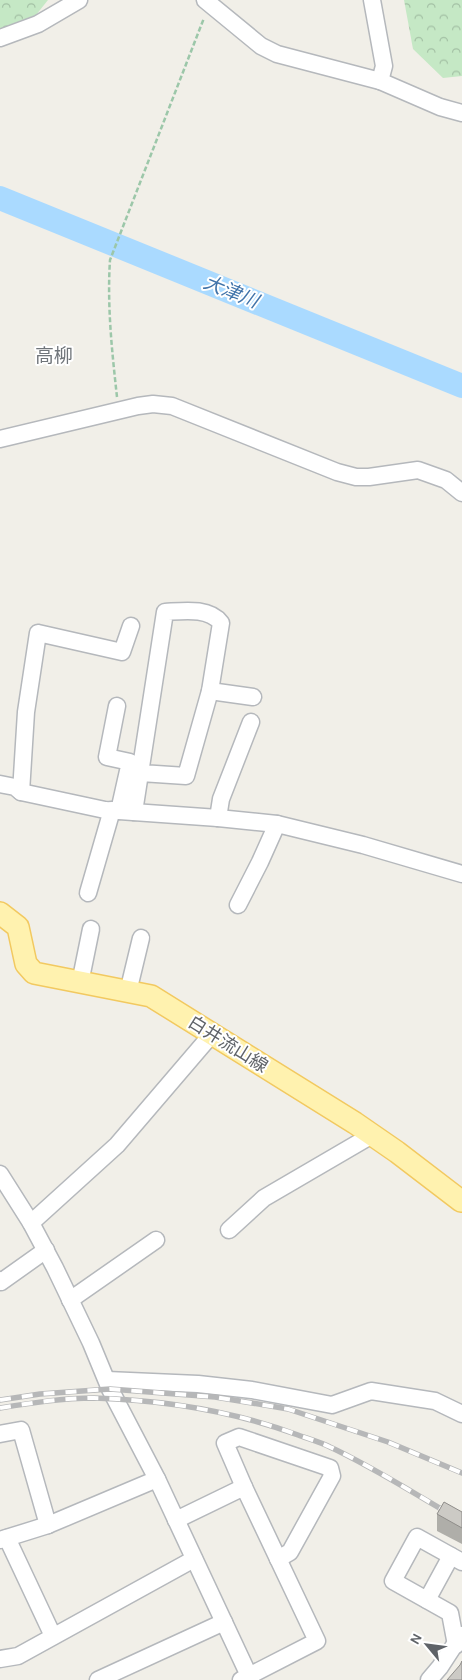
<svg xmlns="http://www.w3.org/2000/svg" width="462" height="1680" font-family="Karla,'Noto Sans JP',sans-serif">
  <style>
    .forest { fill: url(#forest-crowns) }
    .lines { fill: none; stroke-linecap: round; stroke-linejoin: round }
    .river { stroke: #aadaff; stroke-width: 24 }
    .minor-casing { stroke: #b5b8bc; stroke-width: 19 }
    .major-casing { stroke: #f2c960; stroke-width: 24 }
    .path { stroke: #9cc7a9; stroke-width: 2.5; stroke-dasharray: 5 2.5; stroke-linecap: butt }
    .minor { stroke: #fff; stroke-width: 16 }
    .major { stroke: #fff2af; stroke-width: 21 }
    .rail-casing { stroke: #b6b7b8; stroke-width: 5.5 }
    .rail { stroke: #fff; stroke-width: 4; stroke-dasharray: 11; stroke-linecap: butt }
    .wall { fill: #afaea9 }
    .building { fill: #cccac5; stroke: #8f8d8a }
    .labels { text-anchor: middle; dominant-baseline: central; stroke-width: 4; stroke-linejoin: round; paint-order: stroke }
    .street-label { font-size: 18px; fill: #5f6368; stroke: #fff }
    .water-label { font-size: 19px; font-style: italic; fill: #4174aa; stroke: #fff }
    .neighbourhood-label { font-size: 19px; fill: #70757a; stroke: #fff }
  </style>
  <defs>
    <pattern id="forest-crowns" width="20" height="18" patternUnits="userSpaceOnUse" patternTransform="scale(1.25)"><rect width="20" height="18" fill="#c5e8c5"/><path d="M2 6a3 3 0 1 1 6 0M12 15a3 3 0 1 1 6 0" fill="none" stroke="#a3c0a4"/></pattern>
  </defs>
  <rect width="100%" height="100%" fill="#f1efe8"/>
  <g class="forest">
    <polygon points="0,0 48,0 36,15 0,29"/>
    <polygon points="404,0 462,0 462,76 443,78 413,49"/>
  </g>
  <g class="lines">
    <polyline class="river" points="0,198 462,386"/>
    <g class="minor-casing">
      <g id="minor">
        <polyline points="205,0 261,46 277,54 380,81 440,107 462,113"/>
        <polyline points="372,0 384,66 380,81"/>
        <polyline points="0,38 38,24 79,0"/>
        <polyline points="0,439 138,406 153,404 172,406 337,472 356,477 369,477 418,470 446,480 462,493"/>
        <polyline points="210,691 253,697"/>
        <polyline points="117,706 107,757 130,762 119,811"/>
        <polyline points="0,784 15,787 21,792 105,810 218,818 277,824 363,845 462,874"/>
        <polyline points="21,792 26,712 38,633 122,652 131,626"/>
        <path d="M134,812L165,612C183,611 209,607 221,623L210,691L186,776L141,773"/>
        <polyline points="218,818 221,799 251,722"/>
        <polyline points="88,893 112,810"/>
        <polyline points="238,905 260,862 277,824"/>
        <polyline points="80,983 91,929"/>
        <polyline points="128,992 141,938"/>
        <polyline points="0,1174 31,1223 55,1268 91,1343 110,1389 157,1479 251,1680"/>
        <polyline points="31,1223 117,1145 212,1034"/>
        <polyline points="229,1230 264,1198 372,1135"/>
        <polyline points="0,1280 1,1282 46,1250"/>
        <polyline points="70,1300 156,1240"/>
        <polyline points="107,1380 198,1384 252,1390 332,1405 371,1391 435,1401 462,1414"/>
        <polyline points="0,1434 21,1430 48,1525"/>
        <polyline points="244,1487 225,1443 239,1437 330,1468 332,1476 290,1552 278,1559"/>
        <polyline points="176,1520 244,1487 317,1641 241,1680"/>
        <polyline points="7,1538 53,1636"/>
        <polyline points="0,1540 48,1525 157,1479"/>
        <polyline points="427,1600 451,1556"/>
        <polyline points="456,1645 450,1613 393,1581 417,1537 462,1562"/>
        <polyline points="0,1659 18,1656 194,1559"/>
        <polyline points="98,1680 224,1622"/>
        <polyline points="429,1680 440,1667 461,1635"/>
      </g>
    </g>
    <g class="major-casing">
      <polyline id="major" points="0,913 18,927 26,964 34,973 151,996 355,1123 397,1152 461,1201 462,1199"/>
    </g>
    <path class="path" d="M117,397C112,352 107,305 110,260L204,18"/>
    <use href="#minor" class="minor"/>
    <use href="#major" class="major"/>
    <g class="rail-casing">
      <g id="rail">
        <polyline points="0,1400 40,1394 110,1389 215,1397 252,1403 288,1409 388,1442 462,1473"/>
        <path d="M0,1408C31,1403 63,1398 94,1398C163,1400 233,1411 298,1435C309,1439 320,1442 330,1447C375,1468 418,1496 462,1521"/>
      </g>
    </g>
    <use href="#rail" class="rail"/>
  </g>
  <polygon class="wall" points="462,1512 462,1544 437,1531 437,1514"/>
  <g class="building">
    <polygon points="444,1502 462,1512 462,1528 437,1514"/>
    <polygon points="462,1661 462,1680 447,1680 460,1665"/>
  </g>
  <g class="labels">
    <g class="street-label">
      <text transform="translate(228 1044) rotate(32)">白井流山線</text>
    </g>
    <g class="water-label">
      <text transform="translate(231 292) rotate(22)">大津川</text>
    </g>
    <g class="neighbourhood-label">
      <text x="54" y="356">高柳</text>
    </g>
  </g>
  <g transform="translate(427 1645) rotate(299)" stroke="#ffffff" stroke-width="4" paint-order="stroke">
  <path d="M0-4L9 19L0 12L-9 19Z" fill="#5f6368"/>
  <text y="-8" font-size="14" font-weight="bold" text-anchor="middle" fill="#5f6368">N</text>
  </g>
</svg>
